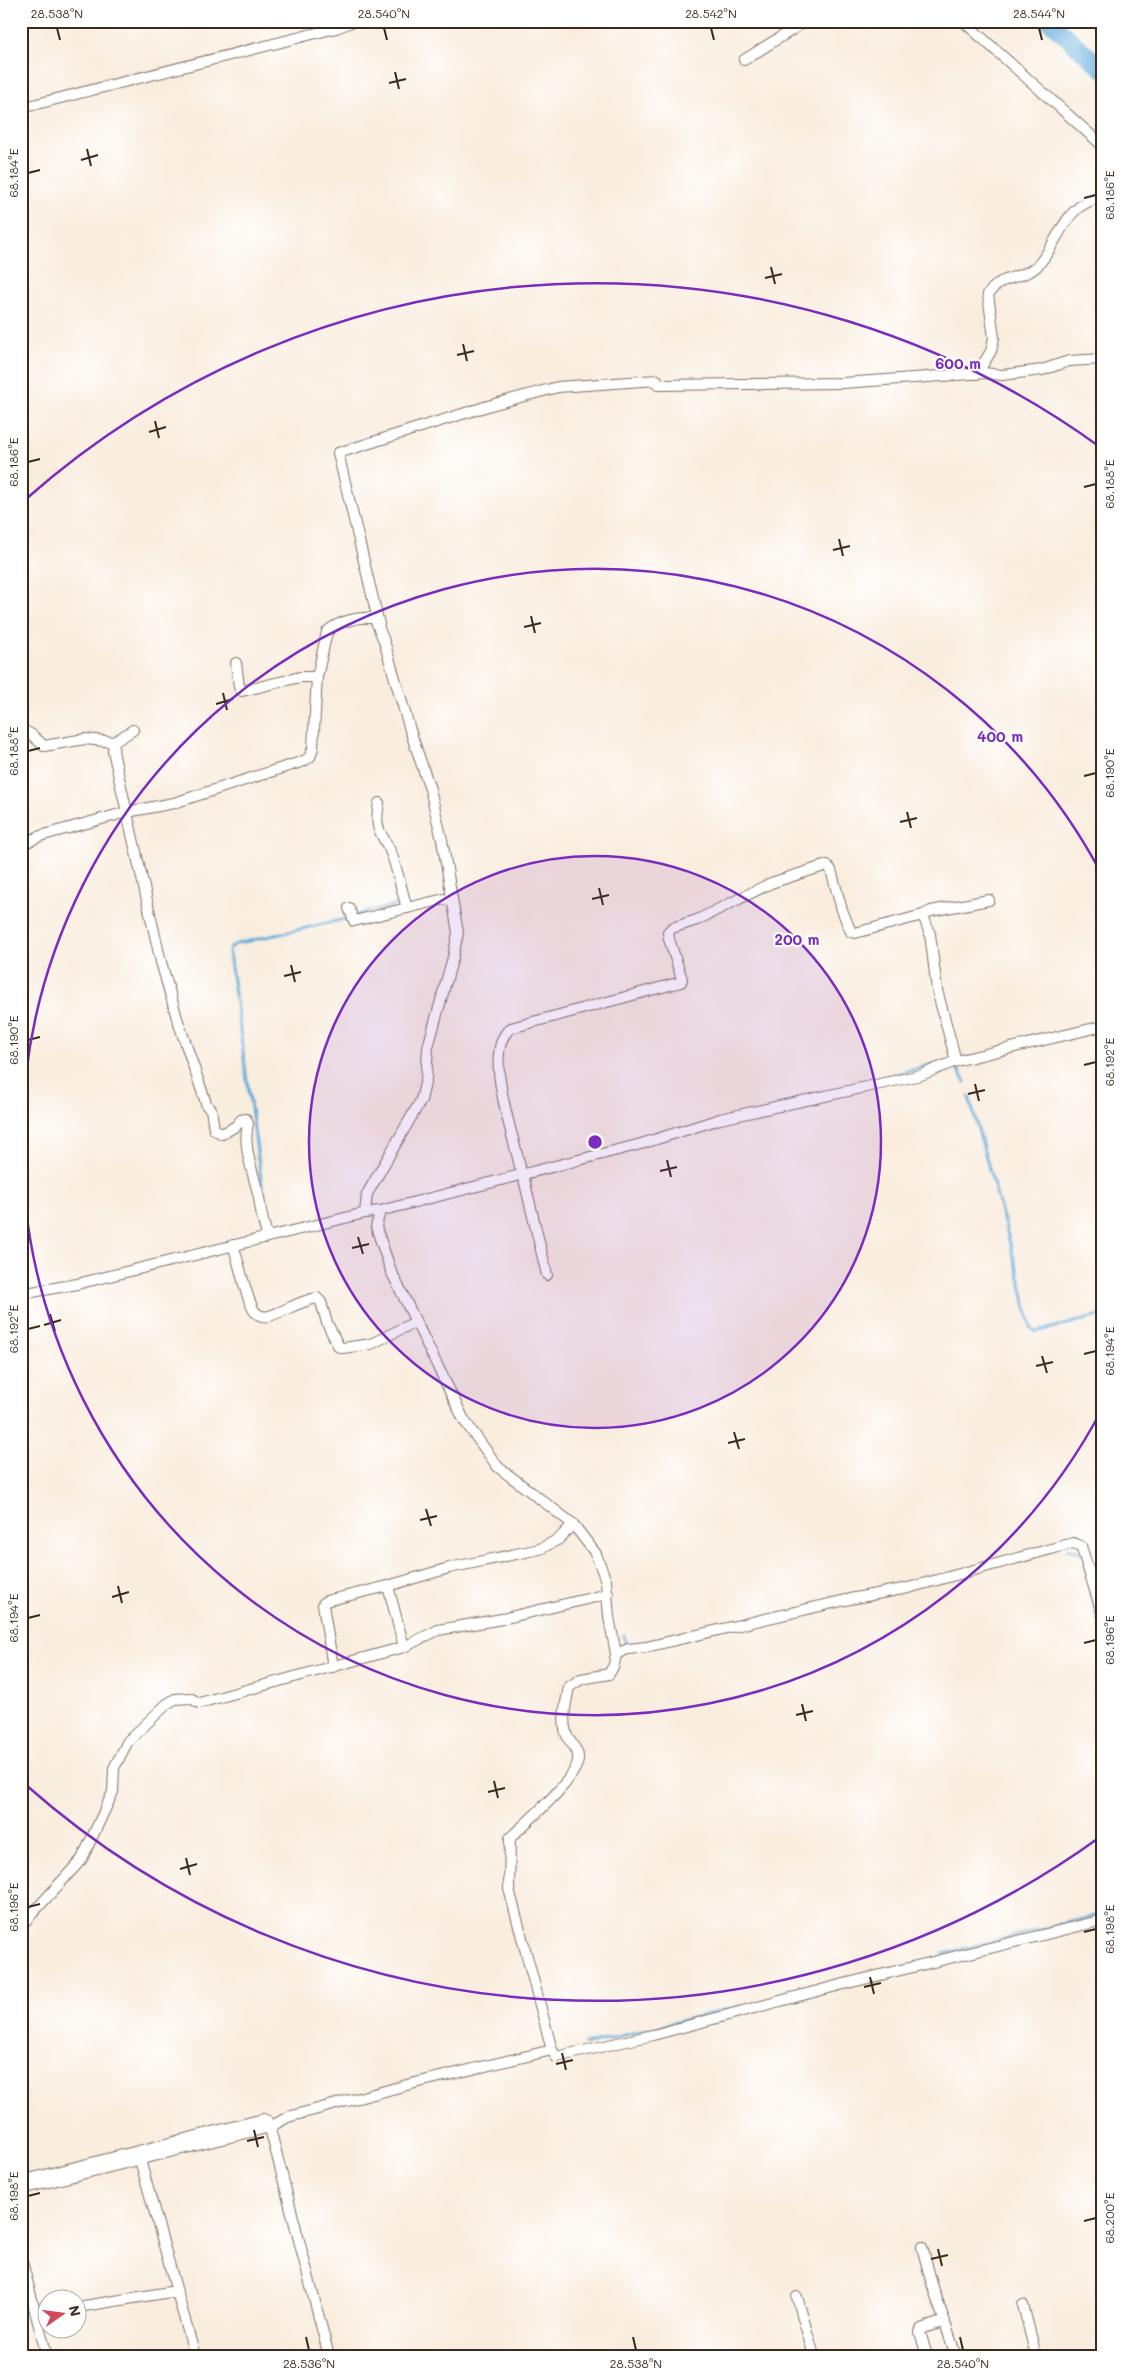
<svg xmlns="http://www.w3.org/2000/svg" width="1124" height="2377" font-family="Mali,sans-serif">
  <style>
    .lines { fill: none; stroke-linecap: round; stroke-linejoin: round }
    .stream { stroke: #63acdb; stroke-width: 3 }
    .river { stroke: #63acdb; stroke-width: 18 }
    .minor-casing { stroke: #7e6e61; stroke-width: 12 }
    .minor { stroke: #fff; stroke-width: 10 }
    .ticks { fill: none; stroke: #3b2a1e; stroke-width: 2 }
    .ring { fill: none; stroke: #7b2cbf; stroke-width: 2.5 }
    .centre { fill: #7b2cbf; stroke: #fff; stroke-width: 2.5 }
    .ring-label { font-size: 15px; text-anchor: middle; font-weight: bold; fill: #7b2cbf; stroke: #fff; stroke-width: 4.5; stroke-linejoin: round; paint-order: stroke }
    .neatline { fill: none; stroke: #3b2a1e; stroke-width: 2 }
    .ticks-label { font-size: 12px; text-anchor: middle; fill: #3b2a1e }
  </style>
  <rect width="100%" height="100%" fill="#fff"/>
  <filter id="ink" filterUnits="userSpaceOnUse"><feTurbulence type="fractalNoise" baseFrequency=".02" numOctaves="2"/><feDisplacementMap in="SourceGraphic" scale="10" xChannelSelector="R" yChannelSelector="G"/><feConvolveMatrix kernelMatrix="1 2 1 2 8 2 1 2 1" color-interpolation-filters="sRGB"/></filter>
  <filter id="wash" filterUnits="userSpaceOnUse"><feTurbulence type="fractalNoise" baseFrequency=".0096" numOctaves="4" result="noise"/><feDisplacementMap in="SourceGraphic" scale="20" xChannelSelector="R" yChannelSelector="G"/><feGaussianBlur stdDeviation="1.12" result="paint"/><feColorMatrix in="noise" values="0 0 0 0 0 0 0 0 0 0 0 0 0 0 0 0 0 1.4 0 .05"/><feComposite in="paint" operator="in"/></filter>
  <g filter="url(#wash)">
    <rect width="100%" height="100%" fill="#f9edde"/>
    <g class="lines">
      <g class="stream">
        <polyline points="359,914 397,905"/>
        <polyline points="956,1066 965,1082"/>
        <polyline points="875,1080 941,1062"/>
        <polyline points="969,1097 1018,1272 1031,1328 1036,1332 1103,1315"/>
        <polyline points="266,1214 229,953 230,948 236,944 345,919"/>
        <polyline points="268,1220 275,1229"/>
        <polyline points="1068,1549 1077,1551 1079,1554"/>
        <polyline points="1090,1591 1098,1617 1103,1622"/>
        <polyline points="624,1635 626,1648"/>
        <polyline points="943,1954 1103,1914"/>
        <polyline points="585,2045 741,2006"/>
      </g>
      <polyline class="river" points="1049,21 1103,69"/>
    </g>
  </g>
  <g filter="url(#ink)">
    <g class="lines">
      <g class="minor-casing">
        <g id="minor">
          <polyline points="963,21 1103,146"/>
          <polyline points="744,60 806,21"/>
          <polyline points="21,108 336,28 354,21"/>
          <path d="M977,374L991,351L994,338L988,294C991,290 995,286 999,283C1011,276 1030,275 1038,265C1061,240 1063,204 1103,197"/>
          <polyline points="379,624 338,453 491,405 558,387 657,380 658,385 843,383 984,373 1002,375 1042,370 1069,361 1103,359"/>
          <polyline points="236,663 239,687 242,691 300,677 317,677"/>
          <polyline points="21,729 32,735 44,746 85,739 114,742"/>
          <path d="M133,730L114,742L113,751L161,962L177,1018L207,1106L211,1109L214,1129L222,1134L236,1126L241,1120L246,1119L248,1123C242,1147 254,1174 259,1198C261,1211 262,1223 268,1236"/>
          <path d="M379,803C373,835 384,832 393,858C398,874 402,891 407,908"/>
          <path d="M21,845L40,836L127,812L174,803L304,761L310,757L313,748L317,677L327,632C336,622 362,615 375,619L384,641L410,730L430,789L442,840L458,933L453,957L428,1047L426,1079L421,1100L367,1194L365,1213"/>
          <polyline points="349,908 354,921 444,899 452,901"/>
          <polyline points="923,915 930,934 937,990 956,1061"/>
          <path d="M520,1167C514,1136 481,1049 511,1028L681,982L682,979L669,939L668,932L672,928L697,920L771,883L827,865L831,870L842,910L851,932L855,933L923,915L931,911L989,900"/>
          <polyline points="523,1175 547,1275"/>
          <polyline points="380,1211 376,1227 391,1271 464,1420 498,1467 573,1524 596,1554 606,1581 609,1617 616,1654 628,1649 646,1647 850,1599 908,1588 1073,1543 1081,1546 1103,1616"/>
          <path d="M233,1245C239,1261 246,1300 255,1312C259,1316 265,1317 269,1316C286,1311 299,1301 317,1298L321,1302L327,1323L339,1347L343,1348L371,1344L415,1322"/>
          <polyline points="21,1294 77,1284 365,1213 380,1211 641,1144 720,1119 921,1075 956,1061 1103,1026"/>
          <polyline points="388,1586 404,1647"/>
          <path d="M616,1654L614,1665L609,1674L581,1679L569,1687C566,1703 561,1720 567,1736C570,1743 577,1748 578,1756C582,1776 524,1824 510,1838L509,1889L552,2050L556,2057L653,2035L840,1985L1103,1920"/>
          <polyline points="333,1667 324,1611 323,1604 326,1601 388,1586 449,1568 540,1549 559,1539 573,1524"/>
          <polyline points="21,1926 82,1859 113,1792 114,1768 128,1741 167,1704 175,1699 190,1698 199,1703 404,1647 438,1630 502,1619 608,1594"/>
          <polyline points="140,2160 195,2356"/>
          <polyline points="21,2181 263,2119 268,2121 329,2356"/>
          <polyline points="21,2189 270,2127 288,2117 407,2085 552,2050"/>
          <polyline points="922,2247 932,2284 956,2356"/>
          <polyline points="21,2258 47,2356"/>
          <polyline points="797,2297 814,2356"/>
          <polyline points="1023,2305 1036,2356"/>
          <polyline points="78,2307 170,2292 176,2294"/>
          <polyline points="37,2316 48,2313"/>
          <polyline points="927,2356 920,2332 921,2329 945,2321"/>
        </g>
      </g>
      <use href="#minor" class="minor"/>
    </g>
  </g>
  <path class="ticks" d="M57,28L60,40M384,28L387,40M711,28L714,40M1039,28L1042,40M395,72L399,89M389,83L406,79M87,149L91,166M81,160L98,155M28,173L40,170M1084,198L1096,195M771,267L775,284M765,278L782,274M463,344L467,361M457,355L474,351M155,421L159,438M149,432L166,427M28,462L40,459M1084,487L1096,484M839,539L843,556M833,550L850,546M531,616L535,633M524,627L541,623M223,693L227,710M216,704L233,699M28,751L40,748M1084,776L1096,773M907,812L911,828M900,822L917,818M599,888L603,905M592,899L609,895M291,965L295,982M284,976L301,972M28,1040L40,1037M1084,1065L1096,1062M975,1084L979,1101M968,1094L985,1090M667,1160L671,1177M660,1171L677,1167M358,1237L363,1254M352,1248L369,1244M50,1314L55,1331M44,1325L61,1320M28,1329L40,1326M1084,1354L1096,1351M1042,1356L1047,1373M1036,1366L1053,1362M734,1432L739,1449M728,1443L745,1439M426,1509L431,1526M420,1520L437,1516M118,1586L122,1603M112,1597L129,1592M28,1618L40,1615M1084,1643L1096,1640M802,1704L806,1721M796,1715L813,1711M494,1781L498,1798M488,1792L505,1788M186,1858L190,1875M180,1869L197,1864M28,1907L40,1904M1084,1932L1096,1929M870,1977L874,1994M864,1987L881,1983M562,2053L566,2070M556,2064L573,2060M254,2130L258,2147M247,2141L264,2137M28,2196L40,2193M1084,2221L1096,2218M938,2249L942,2266M931,2259L948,2255M306,2337L309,2350M633,2337L636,2350M960,2337L963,2350"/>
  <circle cx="595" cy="1142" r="286" fill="#7b2cbf" fill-opacity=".12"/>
  <g class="ring">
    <circle cx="595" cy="1142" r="286"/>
    <path d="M1101 1411A573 573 0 1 1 1101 873"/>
    <path d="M1100 1837A859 859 0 0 1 26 1785M26 499A859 859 0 0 1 1100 447"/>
  </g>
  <circle cx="595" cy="1142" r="8" class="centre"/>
  <g class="ring-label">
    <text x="958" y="369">600 m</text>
    <text x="1000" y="742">400 m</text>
    <text x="797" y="945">200 m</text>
  </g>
  <rect width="1124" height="2377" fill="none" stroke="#fff" stroke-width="55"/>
  <g transform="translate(62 2314) rotate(76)"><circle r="24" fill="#ffffff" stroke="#b1aaa5"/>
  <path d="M0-4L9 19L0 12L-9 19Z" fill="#d1495b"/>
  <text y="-8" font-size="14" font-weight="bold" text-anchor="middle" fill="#3b2a1e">N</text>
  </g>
  <rect x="28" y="28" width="1068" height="2322" class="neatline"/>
  <g class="ticks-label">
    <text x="57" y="18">28.538°N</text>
    <text x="384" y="18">28.540°N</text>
    <text x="711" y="18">28.542°N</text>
    <text x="1039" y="18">28.544°N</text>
    <text transform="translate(14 173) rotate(-90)" y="4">68.184°E</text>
    <text transform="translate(1110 195) rotate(-90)" y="4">68.186°E</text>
    <text transform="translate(14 462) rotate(-90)" y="4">68.186°E</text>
    <text transform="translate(1110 484) rotate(-90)" y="4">68.188°E</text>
    <text transform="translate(14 751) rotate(-90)" y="4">68.188°E</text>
    <text transform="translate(1110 773) rotate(-90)" y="4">68.190°E</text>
    <text transform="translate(14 1040) rotate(-90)" y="4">68.190°E</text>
    <text transform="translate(1110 1062) rotate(-90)" y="4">68.192°E</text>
    <text transform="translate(14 1329) rotate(-90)" y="4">68.192°E</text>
    <text transform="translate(1110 1351) rotate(-90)" y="4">68.194°E</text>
    <text transform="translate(14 1618) rotate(-90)" y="4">68.194°E</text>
    <text transform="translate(1110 1640) rotate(-90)" y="4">68.196°E</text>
    <text transform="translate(14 1907) rotate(-90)" y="4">68.196°E</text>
    <text transform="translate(1110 1929) rotate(-90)" y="4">68.198°E</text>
    <text transform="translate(14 2196) rotate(-90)" y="4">68.198°E</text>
    <text transform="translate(1110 2218) rotate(-90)" y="4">68.200°E</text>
    <text x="309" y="2368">28.536°N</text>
    <text x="636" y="2368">28.538°N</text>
    <text x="963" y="2368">28.540°N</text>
  </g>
</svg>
